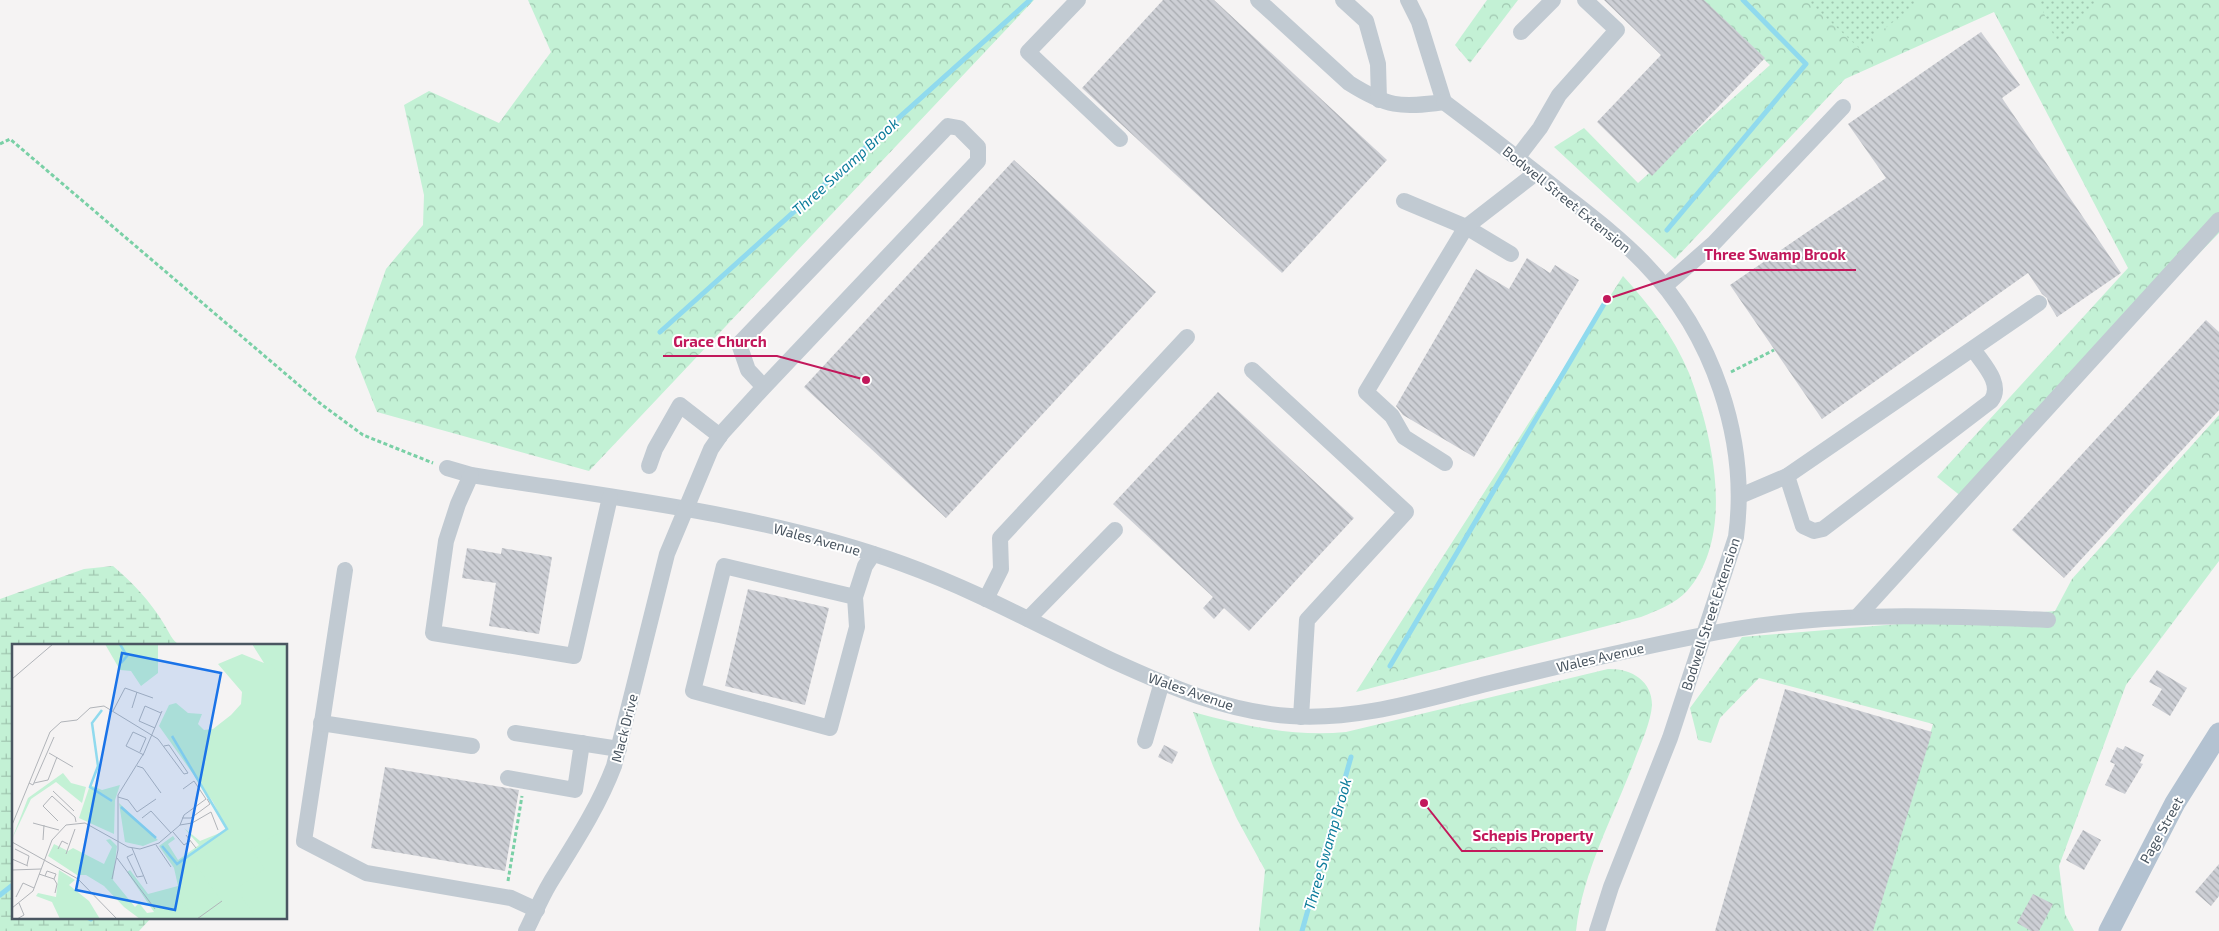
<svg xmlns="http://www.w3.org/2000/svg" width="2219" height="931" font-family="'Exo 2',sans-serif">
  <style>
    .forest { fill: url(#forest-crowns) }
    .wetland { fill: url(#wetland-marsh) }
    .park { fill: url(#park-dots) }
    .lines { fill: none; stroke-linecap: round; stroke-linejoin: round }
    .stream { stroke: #90daee; stroke-width: 5 }
    .building { fill: url(#building-back-hatch) }
    .path { stroke: #7ad0a6; stroke-width: 3; stroke-dasharray: 4 2.5; stroke-linecap: butt }
    .minor { stroke: #c1cad2; stroke-width: 16 }
    .major { stroke: #b3c2d1; stroke-width: 21 }
    .labels { text-anchor: middle; dominant-baseline: central; stroke-width: 4; stroke-linejoin: round; paint-order: stroke }
    .street-label { font-size: 14px; fill: #4a5661; stroke: #fff }
    .water-label { font-size: 15px; font-style: italic; fill: #0c7c9b; stroke: #fff }
    .inset-river { fill: none; stroke: #90daee; stroke-width: 2.5 }
    .inset-road { fill: none; stroke: #b1b4b9; stroke-width: 1 }
    .view { fill: #1a73e8; fill-opacity: 0.15; stroke: #1a73e8; stroke-width: 2.5 }
    .inset-edge { fill: none; stroke: #4a5661; stroke-width: 2.5 }
    .leader { fill: none; stroke: #c2185b; stroke-width: 2 }
    .callout-dot { fill: #c2185b; stroke: #fff; stroke-width: 2 }
    .callout-label { font-size: 15px; text-anchor: middle; font-weight: bold; fill: #c2185b; stroke: #fff; stroke-width: 4; stroke-linejoin: round; paint-order: stroke }
  </style>
  <defs>
    <pattern id="forest-crowns" width="20" height="18" patternUnits="userSpaceOnUse" patternTransform="scale(1.25)"><rect width="20" height="18" fill="#c3f1d5"/><path d="M2 6a3 3 0 1 1 6 0M12 15a3 3 0 1 1 6 0" fill="none" stroke="#a0c6b0"/></pattern>
    <pattern id="wetland-marsh" width="20" height="14" patternUnits="userSpaceOnUse" patternTransform="scale(1.25)"><rect width="20" height="14" fill="#c3f1d5"/><path d="M1 5h8M5 5V1M11 12h8M15 12V8" fill="none" stroke="#a0c6b0"/></pattern>
    <pattern id="park-dots" width="8" height="8" patternUnits="userSpaceOnUse" patternTransform="scale(1.25)"><rect width="8" height="8" fill="#c3f1d5"/><path d="M2 2h.1M6 6h.1" fill="none" stroke="#a0c6b0" stroke-width="1.8" stroke-linecap="round"/></pattern>
    <pattern id="building-back-hatch" width="6" height="6" patternUnits="userSpaceOnUse" patternTransform="scale(1.25)"><rect width="6" height="6" fill="#cdcfd5"/><path d="M-1 5l2 2M0 0l6 6M5-1l2 2" fill="none" stroke="#a8abb0"/></pattern>
  </defs>
  <rect width="100%" height="100%" fill="#f5f3f3"/>
  <g class="forest">
    <polygon points="528,0 1034,0 589,471 377,412 355,357 386,269 423,225 424,195 404,105 429,91 499,123 551,52"/>
    <polygon points="1487,0 1518,0 1470,63 1455,45"/>
    <polygon points="1702,0 2219,0 2219,233 1962,497 1937,477 2128,268 1994,12 1845,79 1675,259 1554,147 1584,128 1638,183 1770,65"/>
    <path d="M1623,276C1649,304 1674,337 1689,373C1713,435 1736,536 1687,591C1675,604 1658,610 1641,617L1356,692Z"/>
    <polygon points="2219,415 2219,561 2126,685 2059,866 2065,914 2074,931 1871,931 1933,724 1759,678 1720,718 1711,743 1698,740 1690,708 1742,637 2055,611 2072,579"/>
    <path d="M1608,669C1630,668 1652,680 1652,705C1651,722 1641,743 1635,759C1614,816 1583,870 1576,931H1259L1265,870L1237,819L1213,766L1193,712C1243,726 1294,737 1346,732Z"/>
  </g>
  <path class="wetland" d="M113,566C133,583 150,601 164,624C169,632 172,641 180,645H14V917H152L139,931H0V599L84,569Z"/>
  <g class="park">
    <polygon points="1807,0 1922,0 1859,48"/>
    <polygon points="2038,0 2099,0 2058,45"/>
  </g>
  <g class="lines">
    <g class="stream">
      <polyline points="1667,230 1806,64 1743,0"/>
      <polyline points="660,332 1030,0"/>
      <polyline points="1390,666 1607,299"/>
      <polyline points="0,895 14,884"/>
      <polyline points="87,917 91,919"/>
      <polyline points="1302,931 1351,757"/>
    </g>
  </g>
  <g class="building">
    <polygon points="1163,0 1214,0 1387,160 1282,273 1082,88"/>
    <polygon points="1604,0 1704,0 1765,58 1652,176 1597,122 1661,55"/>
    <polygon points="1981,32 2020,85 2002,98 2121,273 2057,317 2049,304 2047,298 2042,294 2028,273 1822,419 1730,285 1886,178 1848,124"/>
    <polygon points="1014,160 1156,292 946,518 804,387"/>
    <polygon points="1527,258 1550,273 1555,265 1579,280 1474,457 1403,415 1396,406 1476,269 1509,289"/>
    <polygon points="2206,320 2219,332 2219,410 2064,578 2012,530"/>
    <polygon points="1218,392 1354,518 1249,631 1224,608 1214,619 1203,608 1213,597 1113,504"/>
    <polygon points="467,548 501,554 502,548 552,557 539,634 489,626 496,583 462,578"/>
    <polygon points="748,589 829,608 805,705 725,686"/>
    <polygon points="2157,670 2187,688 2170,716 2152,705 2162,689 2149,682"/>
    <polygon points="1785,689 1932,732 1873,931 1715,931"/>
    <polygon points="1164,745 1178,752 1172,764 1158,757"/>
    <polygon points="2125,746 2144,755 2140,763 2143,764 2125,794 2105,785 2115,764 2110,762 2117,747 2123,750"/>
    <polygon points="385,767 519,790 505,871 371,848"/>
    <polygon points="2083,830 2101,840 2084,870 2066,860"/>
    <polygon points="2219,864 2219,896 2211,906 2195,892"/>
    <polygon points="2033,894 2053,904 2039,931 2031,931 2017,923"/>
  </g>
  <g class="lines">
    <g class="path">
      <polyline points="0,144 10,139 321,404 363,435 433,463"/>
      <polyline points="1731,372 1774,350"/>
      <polyline points="508,881 522,796"/>
    </g>
    <g class="minor">
      <polyline points="1078,0 1028,52 1120,139"/>
      <path d="M1258,0L1349,83C1387,107 1400,108 1444,102"/>
      <polyline points="1343,0 1366,21 1378,64 1379,100"/>
      <polyline points="1408,0 1419,22 1444,102"/>
      <polyline points="1521,32 1553,0"/>
      <path d="M1444,102C1484,132 1524,163 1563,194C1591,216 1619,237 1644,263C1713,334 1749,439 1736,537L1670,738L1611,887L1597,931"/>
      <polyline points="1517,158 1540,128 1559,95 1617,30 1585,0"/>
      <polyline points="1404,201 1466,227 1511,254"/>
      <polyline points="1665,286 1714,243 1843,107"/>
      <polyline points="1252,370 1406,512 1307,620 1301,717"/>
      <polyline points="1445,463 1404,437 1392,416 1366,392 1466,227 1536,173"/>
      <polyline points="649,466 655,449 680,405 720,436"/>
      <path d="M447,468L471,475C615,498 765,514 903,564C975,590 1042,627 1111,660C1168,686 1227,712 1290,716C1358,721 1425,699 1490,683C1559,666 1628,650 1698,636C1818,611 1927,615 2048,620"/>
      <polyline points="471,475 458,504 446,541 433,633 574,656 610,497"/>
      <path d="M1787,476L1803,526L1814,531L1823,529L1991,401C2004,384 1982,363 1973,349"/>
      <polyline points="1740,496 1787,476 2039,303"/>
      <polyline points="345,570 304,841 366,873 511,898 537,910"/>
      <polyline points="855,597 724,566 693,691 830,728 857,627 855,597 865,566 873,554"/>
      <polyline points="986,599 1001,569 1000,538 1187,337"/>
      <polyline points="1858,616 2219,220"/>
      <polyline points="1028,619 1115,530"/>
      <polyline points="321,723 472,746"/>
      <polyline points="515,733 619,749"/>
      <polyline points="1145,741 1162,682"/>
      <polyline points="508,778 575,790 582,743"/>
      <path d="M526,931C534,915 541,898 550,883C574,844 598,808 614,766L667,554L711,449L722,433L764,387L978,161V147L959,128L948,126L739,344L748,370L764,387"/>
    </g>
    <polyline class="major" points="2109,931 2175,803 2219,733"/>
  </g>
  <g class="labels">
    <g class="street-label">
      <text transform="translate(1567 199) rotate(39)">Bodwell Street Extension</text>
      <text transform="translate(817 539) rotate(15)">Wales Avenue</text>
      <text transform="translate(1710 614) rotate(-72)">Bodwell Street Extension</text>
      <text transform="translate(1600 657) rotate(-13)">Wales Avenue</text>
      <text transform="translate(1191 691) rotate(19)">Wales Avenue</text>
      <text transform="translate(624 728) rotate(-76)">Mack Drive</text>
      <text transform="translate(2161 830) rotate(-61)">Page Street</text>
    </g>
    <g class="water-label">
      <text transform="translate(845 166) rotate(-42)">Three Swamp Brook</text>
      <text transform="translate(1327 844) rotate(-74)">Three Swamp Brook</text>
    </g>
  </g>
  <g transform="translate(12 644)">
    <rect width="275" height="275" fill="#f5f3f3"/>
    <path d="M240,0H275V275H128L112,263L92,242L74,231H65L36,212L42,200L56,207L61,204L92,220L100,203L94,196L98,195L105,202L101,236L123,263L127,259L135,269L142,268L115,228L118,226L136,250L166,242L162,224L147,202L161,192L163,195L156,200L166,216L187,201L172,184L188,197L215,186L201,158L147,82L157,61L164,59L176,69L190,70L186,80L192,86L201,85L219,71L229,60L230,48L206,20L230,10L252,19ZM51,129L59,139L74,143L70,159L44,138L19,155L0,195L16,154ZM78,141L90,146L108,141L103,156L102,190L67,174ZM107,159L146,196L131,202L113,198ZM47,226L63,236L57,241L77,257L88,275H48L40,258L24,252L26,249L44,253Z" fill="#c3f1d5"/>
    <path d="M93,0H146V29L129,42L119,27L108,26Z" fill="#c3f1d5"/>
    <path d="M255,0H275V41L248,5ZM275,184V272L245,275L224,245L253,225L239,205ZM180,216L209,256L184,275L162,248L174,245L165,226Z" fill="#c3f1d5"/>
    <path class="inset-river" d="M108,0L115,12L109,19M90,66L80,79L86,122L78,143L100,157M109,163L144,194M150,202L165,220L215,185L160,92"/>
    <path class="inset-road" d="M0,35L41,0M120,64L125,48M101,67L113,44L141,54M143,84L127,77L133,62L149,69M128,108L134,94L121,88L114,102L132,111M37,109L61,123M125,122L131,124L149,149M17,139L21,141L42,93M22,139L36,136L45,113M41,147L62,167M106,153L116,156L125,168L144,155M130,174L139,167L159,189M170,174H179L198,160L195,155M46,177L31,162L40,152L63,173L64,178M21,179L47,186M0,181L38,88L49,78L65,76L78,64L92,62L146,95L172,130L176,129L157,101L152,102M168,181L172,171L194,155L182,137L171,145M168,181L180,179L199,168L206,186M161,188L172,201L178,197M174,191L184,204M31,196L32,181M0,198L66,235L105,275M144,201L159,223M120,204L135,240M3,205L17,212L15,221M46,205L50,197L56,200M54,210L63,185M121,210L115,213L125,233L131,232M105,214L143,265M0,215L16,222M0,226L29,225M27,230L42,235L45,240L43,249M33,232L35,227L44,230L42,235M100,235L106,206V151L132,109L150,67M4,253L11,239L22,244M0,264L21,247L40,196L54,181L73,179L116,203L128,205L147,199L168,181M5,275L12,271L7,259M185,275L210,257"/>
    <path class="view" d="M110,9L209,29L163,266L64,246Z"/>
    <rect width="275" height="275" class="inset-edge"/>
  </g>
  <path class="leader" d="M1607 299L1694 270H1856M866 380L777 356H663M1424 803L1462 851H1603"/>
  <g class="callout-dot">
    <circle cx="1607" cy="299" r="5"/>
    <circle cx="866" cy="380" r="5"/>
    <circle cx="1424" cy="803" r="5"/>
  </g>
  <g class="callout-label">
    <text x="1775" y="260">Three Swamp Brook</text>
    <text x="720" y="347">Grace Church</text>
    <text x="1533" y="841">Schepis Property</text>
  </g>
</svg>
